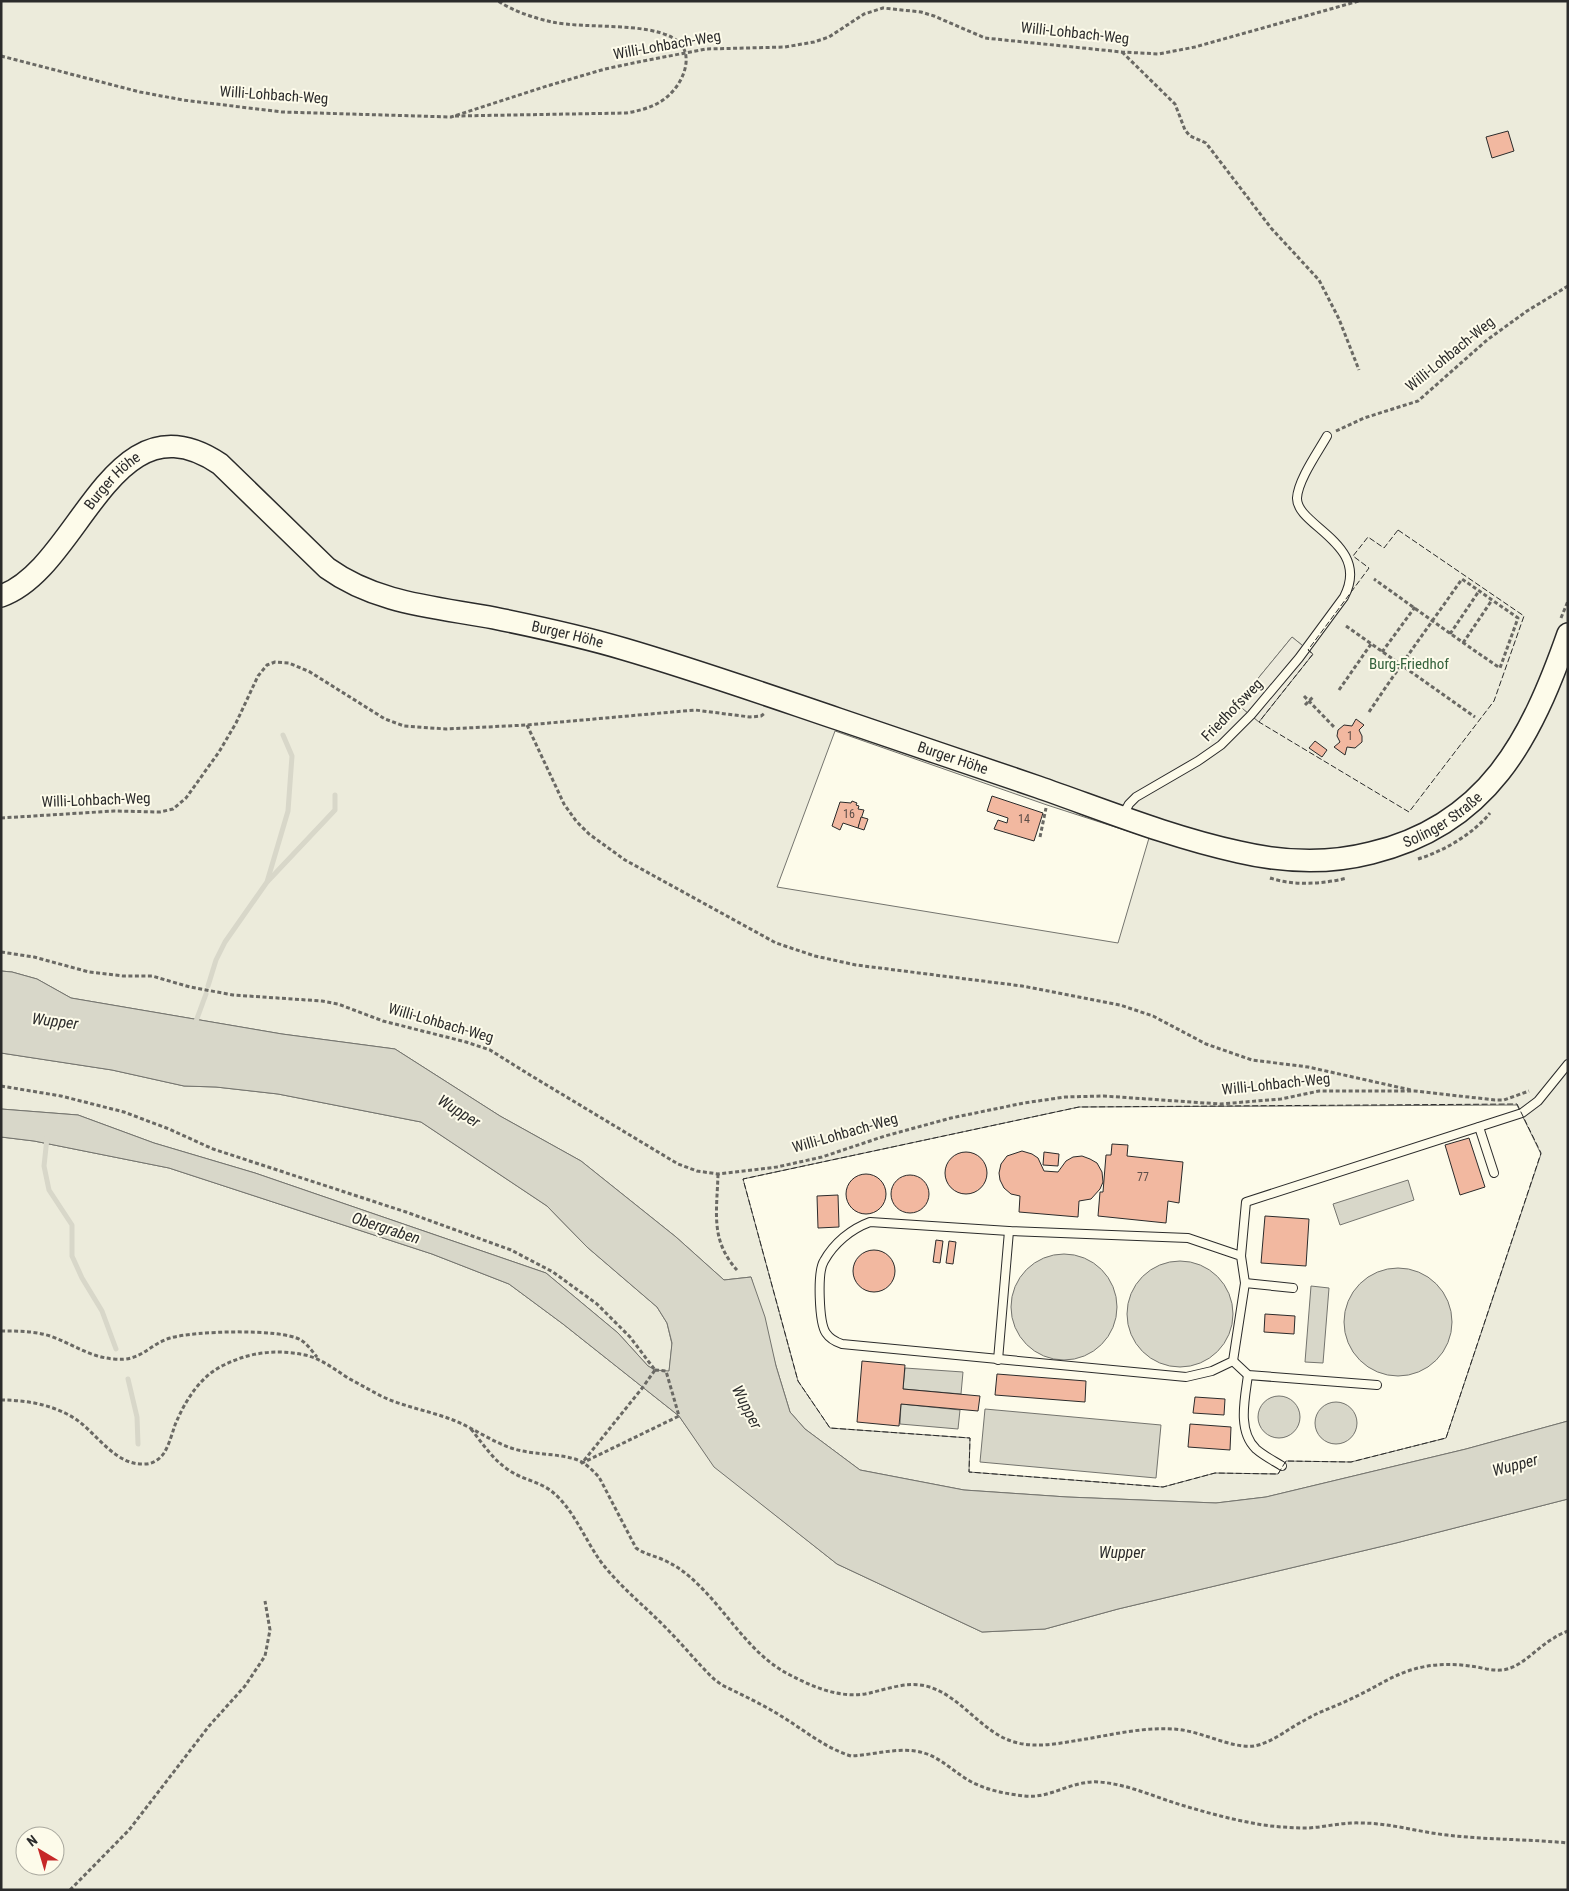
<svg xmlns="http://www.w3.org/2000/svg" width="1569" height="1891" font-family="'Roboto Condensed',sans-serif">
  <style>
    .green { fill: #ecebdb; stroke: #74746e; fill-rule: evenodd }
    .parking { fill: #eceadb; stroke: #74746e }
    .water { fill: #d8d7c9; stroke: #74746e }
    .lines { fill: none; stroke-linecap: round; stroke-linejoin: round }
    .stream { stroke: #d8d7c9; stroke-width: 5 }
    .building { fill: #f2b8a0; stroke: #2b2b2b }
    .service-casing { stroke: #2b2b2b; stroke-width: 10 }
    .secondary-casing { stroke: #2b2b2b; stroke-width: 24 }
    .path { stroke: #6a6964; stroke-width: 3; stroke-dasharray: 4 2.5; stroke-linecap: butt }
    .service { stroke: #fdfbea; stroke-width: 8 }
    .secondary { stroke: #fdfbea; stroke-width: 21 }
    .fence { stroke: #2b2b2b; stroke-width: 1; stroke-dasharray: 6 2.5; stroke-linecap: butt }
    .labels { text-anchor: middle; dominant-baseline: central; stroke-width: 4; stroke-linejoin: round; paint-order: stroke }
    .number-label { font-size: 12px; fill: #5d4e48 }
    .street-label { font-size: 15px; fill: #2b2b2b; stroke: #fdfbea }
    .park-label { font-size: 15px; fill: #34623c; stroke: #fdfbea }
    .water-label { font-size: 16px; font-style: italic; fill: #2b2b2b; stroke: #fdfbea }
  </style>
  <rect width="100%" height="100%" fill="#fdfbea"/>
  <g class="green">
    <path d="M1,1H1568V1421L1466,1449L1266,1497L1216,1503L1067,1497L964,1490L860,1470L805,1429L790,1412L776,1366L751,1277L724,1280L676,1237L581,1161L500,1116L395,1049L282,1034L71,998L37,979L12,972L1,971ZM1292,637L1313,654L1258,721L1237,704ZM835,731L1047,805L1149,838L1118,943L777,887ZM1517,1105L1541,1154L1446,1438L1351,1462L1286,1461L1278,1474L1215,1473L1163,1487L969,1472L970,1438L830,1428L798,1381L743,1179L1079,1107Z"/>
    <polygon points="1,1053 112,1070 184,1086 216,1087 278,1094 421,1122 547,1206 587,1247 657,1307 667,1323 672,1344 669,1372 655,1370 648,1366 618,1333 546,1273 255,1173 154,1143 78,1115 1,1109"/>
    <path d="M1,1137L34,1141L169,1168L432,1254L509,1284L563,1324L679,1416L715,1467L837,1564L982,1632L1045,1629L1118,1609L1396,1543L1568,1499V1890H1ZM25,1836H55V1866H25Z"/>
  </g>
  <polygon class="parking" points="1292,637 1313,654 1259,722 1237,704"/>
  <g class="water">
    <polygon points="1,971 12,972 37,979 71,998 282,1034 395,1049 500,1116 581,1161 676,1237 724,1280 751,1277 765,1317 776,1366 790,1412 805,1429 860,1470 964,1490 1067,1497 1216,1503 1266,1497 1466,1449 1568,1421 1568,1499 1396,1543 1118,1609 1045,1629 982,1632 837,1564 714,1467 679,1416 563,1324 509,1284 432,1254 169,1168 34,1141 1,1137 1,1109 78,1115 154,1143 255,1173 546,1273 618,1333 648,1366 655,1370 669,1371 672,1343 667,1323 657,1307 587,1247 547,1206 421,1122 278,1094 216,1087 184,1086 112,1070 1,1053"/>
    <polygon points="1408,1180 1414,1200 1340,1225 1333,1204"/>
    <circle cx="1064" cy="1307" r="53"/>
    <circle cx="1180" cy="1314" r="53"/>
    <circle cx="1398" cy="1322" r="54"/>
    <polygon points="1311,1286 1329,1288 1323,1363 1305,1362"/>
    <polygon points="905,1368 963,1372 961,1394 903,1389"/>
    <circle cx="1279" cy="1417" r="21"/>
    <circle cx="1336" cy="1423" r="21"/>
    <polygon points="901,1404 960,1410 958,1429 900,1424"/>
    <polygon points="985,1409 1161,1425 1156,1478 980,1462"/>
  </g>
  <g class="lines">
    <g class="stream">
      <polyline points="268,881 335,810 335,795"/>
      <polyline points="208,986 216,960 225,942 267,882 288,811 292,756 283,735"/>
      <polyline points="195,1024 206,994"/>
      <polyline points="47,1138 44,1166 49,1190 72,1225 72,1256 82,1278 102,1311 116,1349"/>
      <polyline points="128,1379 137,1417 138,1444"/>
    </g>
  </g>
  <g class="building">
    <polygon points="1508,131 1514,151 1492,158 1486,137"/>
    <polygon points="1356,719 1364,725 1359,730 1362,736 1362,742 1355,748 1347,747 1345,755 1334,747 1340,742 1337,736 1338,730 1344,725 1352,726"/>
    <polygon points="1315,741 1327,750 1322,757 1309,748"/>
    <polygon points="992,796 1043,813 1034,841 994,829 998,820 1007,823 1008,818 987,811"/>
    <polygon points="852,801 857,803 856,805 859,806 858,809 864,810 858,828 843,823 840,830 832,826 840,802 851,803"/>
    <polygon points="861,817 868,819 864,830 858,828"/>
    <polygon points="1469,1138 1485,1187 1460,1195 1445,1145"/>
    <polygon points="1112,1144 1128,1145 1127,1156 1183,1162 1179,1203 1168,1201 1166,1223 1098,1216 1100,1192 1103,1192 1106,1155 1111,1155"/>
    <polygon points="1022,1151 1032,1154 1038,1158 1044,1171 1058,1172 1066,1161 1073,1157 1082,1156 1090,1159 1097,1163 1102,1172 1103,1182 1100,1189 1091,1199 1079,1201 1078,1217 1019,1212 1020,1196 1011,1194 1004,1188 1000,1180 999,1173 1001,1164 1007,1156"/>
    <polygon points="1044,1152 1059,1154 1058,1166 1043,1165"/>
    <circle cx="966" cy="1173" r="21"/>
    <circle cx="866" cy="1194" r="20"/>
    <circle cx="910" cy="1194" r="19"/>
    <polygon points="838,1195 839,1227 818,1228 817,1196"/>
    <polygon points="1265,1216 1309,1219 1306,1266 1261,1263"/>
    <polygon points="936,1240 943,1241 940,1263 933,1262"/>
    <polygon points="949,1241 956,1242 953,1264 946,1263"/>
    <circle cx="874" cy="1271" r="21"/>
    <polygon points="1265,1314 1295,1316 1294,1334 1264,1332"/>
    <polygon points="862,1361 905,1365 903,1389 980,1396 978,1411 901,1404 899,1426 857,1422"/>
    <polygon points="997,1374 1086,1381 1085,1402 995,1395"/>
    <polygon points="1195,1397 1225,1399 1224,1415 1193,1413"/>
    <polygon points="1190,1424 1231,1427 1230,1450 1188,1447"/>
  </g>
  <g class="lines">
    <g class="service-casing">
      <g id="service">
        <path d="M1123,815L1129,804L1136,797L1198,761L1221,745L1251,715L1299,658L1344,597C1372,544 1296,526 1297,498C1298,480 1318,452 1327,436"/>
        <polyline points="1479,1127 1494,1173"/>
        <path d="M1241,1256L1188,1238L1009,1231L870,1222C851,1229 834,1243 824,1261C817,1272 819,1323 826,1333C830,1339 836,1342 842,1344L1186,1377L1212,1371L1233,1361L1245,1283L1241,1256L1246,1202L1522,1113L1538,1101L1568,1064"/>
        <polyline points="1245,1283 1293,1288"/>
        <polyline points="998,1360 1009,1231"/>
        <polyline points="1233,1361 1248,1375 1377,1385"/>
        <path d="M1248,1375C1245,1398 1237,1431 1256,1449C1264,1456 1274,1461 1282,1466"/>
      </g>
    </g>
    <g class="secondary-casing">
      <g id="secondary">
        <path id="s1" d="M1,596C81,568 111,391 220,464L327,568C377,604 436,607 494,618C538,627 581,636 624,649C696,670 767,695 838,719C905,742 971,764 1038,787C1104,810 1170,837 1239,852C1282,862 1328,864 1371,853C1488,825 1531,739 1568,634"/>
      </g>
    </g>
    <g class="path">
      <polyline points="1122,52 1175,104 1185,130 1190,136 1206,143 1271,228 1319,280 1339,319 1359,370"/>
      <polyline points="1,56 140,92 183,100 282,112 451,117 547,86 605,69 638,62 706,49 785,47 814,42 829,37 864,14 883,8 921,12 934,16 985,38 1122,52 1159,54 1195,47 1359,1"/>
      <path d="M455,116L626,113C644,110 661,105 673,91C680,83 685,73 686,63C687,52 683,43 673,38C645,22 586,29 552,22C534,18 513,11 498,1"/>
      <polyline points="1336,431 1364,418 1418,401 1487,340 1527,311 1568,286"/>
      <polyline points="1561,618 1568,601"/>
      <polyline points="1346,626 1475,717"/>
      <polyline points="1450,634 1479,591"/>
      <polyline points="1463,643 1492,600"/>
      <polyline points="1382,652 1415,607"/>
      <polyline points="1339,690 1371,644"/>
      <polyline points="1304,696 1334,727"/>
      <polyline points="1305,705 1314,696"/>
      <path d="M1369,712C1399,667 1431,623 1462,579L1518,618L1500,668C1457,639 1416,609 1374,579"/>
      <polyline points="527,725 564,804 576,821 589,834 625,860 776,943 815,956 856,965 1022,986 1120,1005 1153,1016 1206,1044 1252,1060 1308,1067 1411,1090"/>
      <polyline points="1,818 114,811 160,812 173,809 186,798 219,752 236,723 258,676 267,665 275,662 289,663 310,672 385,719 404,726 446,729 527,725 695,710 750,717 761,716 765,713"/>
      <polyline points="1040,837 1046,808"/>
      <path d="M1418,859C1444,851 1473,834 1490,813"/>
      <path d="M1270,878C1294,886 1323,884 1347,878"/>
      <polyline points="1,952 34,957 89,972 123,976 152,976 190,987 233,995 322,1001 338,1004 383,1021 466,1042 490,1050 530,1075 678,1164 697,1171 718,1174 777,1167 822,1157 885,1136 951,1118 1024,1103 1065,1097 1104,1096 1220,1104 1281,1099 1319,1091 1415,1091 1495,1100 1504,1100 1529,1091"/>
      <polyline points="1,1086 61,1096 124,1112 169,1129 213,1149 406,1212 511,1250 553,1272 597,1304 630,1337 655,1370"/>
      <path d="M718,1174C717,1212 710,1240 737,1270"/>
      <path d="M1,1331C18,1331 34,1331 50,1336C73,1344 89,1357 114,1359C141,1362 148,1345 170,1338C194,1331 280,1328 301,1340C307,1344 312,1351 317,1357"/>
      <polygon points="655,1370 666,1371 679,1416 582,1463 643,1387"/>
      <path d="M1,1400C27,1400 55,1405 77,1420C98,1435 116,1466 145,1464C153,1464 160,1459 164,1453C169,1445 172,1434 175,1425C185,1401 200,1376 224,1365C250,1352 277,1349 305,1355C322,1359 334,1369 348,1378C359,1384 370,1390 381,1396C404,1407 430,1411 453,1420C473,1428 491,1441 511,1448C532,1455 555,1453 575,1459C585,1462 592,1470 599,1477L636,1548C643,1553 651,1555 659,1558C671,1563 681,1569 690,1577C726,1608 748,1654 790,1675C813,1687 839,1698 865,1694C885,1690 906,1681 926,1686C962,1695 982,1735 1018,1743C1039,1748 1060,1743 1080,1740C1111,1735 1142,1727 1173,1729C1200,1730 1231,1749 1254,1746C1272,1743 1289,1728 1305,1720C1322,1710 1340,1705 1357,1696C1374,1688 1390,1677 1408,1671C1428,1664 1450,1663 1470,1666C1480,1667 1491,1671 1501,1670C1521,1669 1537,1647 1554,1638C1558,1635 1563,1633 1568,1631"/>
      <path d="M471,1429C483,1444 493,1460 510,1471C527,1482 543,1481 559,1498C577,1517 586,1541 601,1562C621,1588 646,1607 668,1630C684,1646 698,1664 715,1680L722,1685C742,1695 762,1704 781,1716C804,1730 825,1748 851,1756C872,1755 894,1748 915,1751C937,1754 950,1769 968,1780C985,1790 1006,1794 1025,1796C1050,1799 1072,1780 1099,1782C1126,1784 1150,1795 1175,1803C1204,1812 1233,1820 1263,1825C1278,1827 1293,1828 1308,1828C1326,1827 1343,1822 1361,1823C1390,1823 1418,1832 1447,1835C1487,1840 1528,1839 1568,1843"/>
      <polyline points="70,1890 129,1830 209,1726 245,1686 265,1656 270,1630 265,1601"/>
    </g>
    <use href="#service" class="service"/>
    <use href="#secondary" class="secondary"/>
    <g class="fence">
      <polygon points="1398,530 1524,616 1494,701 1409,812 1259,722 1313,654 1308,650 1369,568 1353,556 1368,537 1384,548"/>
      <polygon points="1517,1104 1541,1153 1446,1438 1351,1462 1286,1461 1278,1474 1215,1473 1163,1487 969,1472 970,1438 830,1428 798,1381 743,1179 1079,1107"/>
    </g>
  </g>
  <g class="labels">
    <g class="number-label">
      <text x="1350" y="736">1</text>
      <text x="849" y="814">16</text>
      <text x="1024" y="819">14</text>
      <text x="1143" y="1177">77</text>
    </g>
    <g class="street-label">
      <text transform="translate(1075 33) rotate(6)">Willi-Lohbach-Weg</text>
      <text transform="translate(667 45) rotate(-10)">Willi-Lohbach-Weg</text>
      <text transform="translate(274 95) rotate(4)">Willi-Lohbach-Weg</text>
      <text transform="translate(1450 354) rotate(-39)">Willi-Lohbach-Weg</text>
      <text stroke="none"><textPath href="#s1" startOffset="162">Burger Höhe</textPath></text>
      <text stroke="none"><textPath href="#s1" startOffset="686">Burger Höhe</textPath></text>
      <text transform="translate(1232 710) rotate(-46)">Friedhofsweg</text>
      <text stroke="none"><textPath href="#s1" startOffset="1091">Burger Höhe</textPath></text>
      <text transform="translate(96 800) rotate(-2)">Willi-Lohbach-Weg</text>
      <text stroke="none"><textPath href="#s1" startOffset="1605">Solinger Straße</textPath></text>
      <text transform="translate(441 1023) rotate(16)">Willi-Lohbach-Weg</text>
      <text transform="translate(1276 1084) rotate(-6)">Willi-Lohbach-Weg</text>
      <text transform="translate(845 1133) rotate(-16)">Willi-Lohbach-Weg</text>
    </g>
    <g class="park-label">
      <text x="1409" y="664">Burg-Friedhof</text>
    </g>
    <g class="water-label">
      <text transform="translate(55 1021) rotate(7)">Wupper</text>
      <text transform="translate(459 1111) rotate(32)">Wupper</text>
      <text transform="translate(386 1228) rotate(18)">Obergraben</text>
      <text transform="translate(747 1407) rotate(63)">Wupper</text>
      <text transform="translate(1515 1465) rotate(-15)">Wupper</text>
      <text x="1122" y="1552">Wupper</text>
    </g>
  </g>
  <rect width="1569" height="1891" fill="none" stroke="#2b2b2b" stroke-width="5"/>
  <g transform="translate(40 1851) rotate(322)"><circle r="24" fill="#fdfbea" stroke="#a9a89e"/>
  <path d="M0-4L9 19L0 12L-9 19Z" fill="#c62828"/>
  <text y="-8" font-size="14" font-weight="bold" text-anchor="middle" fill="#2b2b2b">N</text>
  </g>
</svg>
